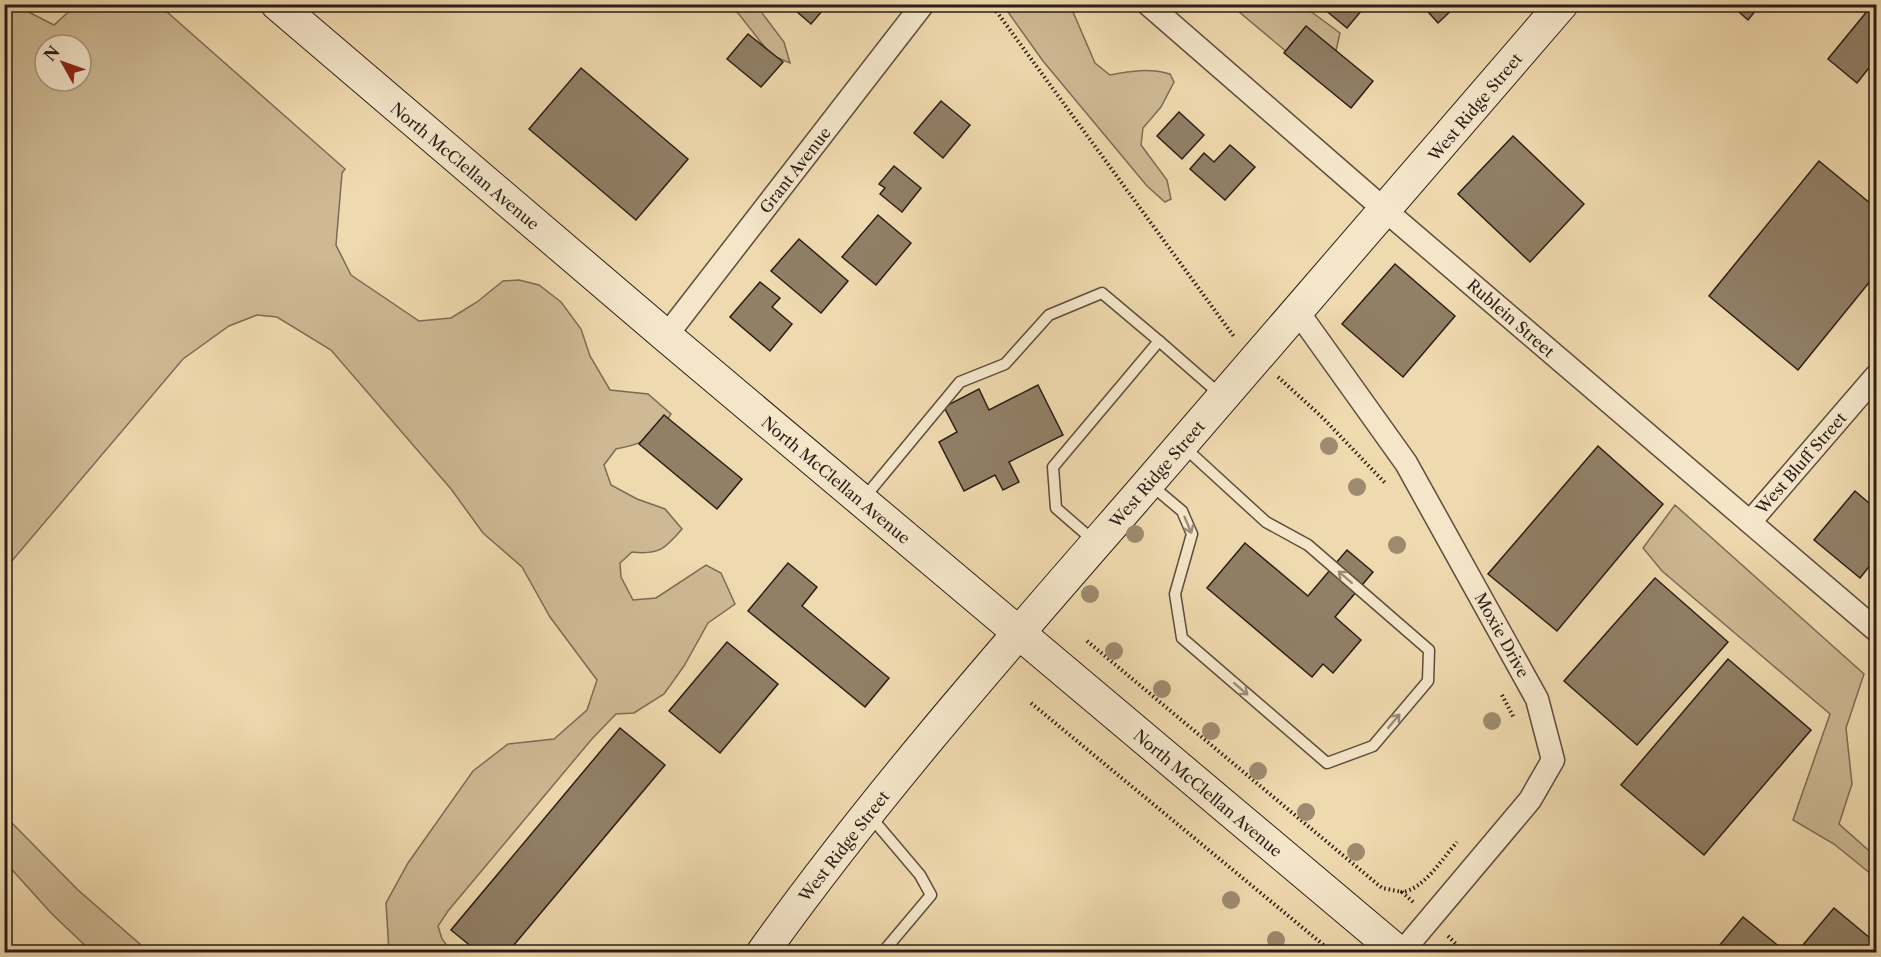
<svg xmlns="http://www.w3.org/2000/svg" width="1881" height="957" font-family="'Libre Caslon Text',serif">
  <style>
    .green { fill: #ceb994; stroke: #7c6c56; stroke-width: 1.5; fill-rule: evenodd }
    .building { fill: #917f66; stroke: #2b1e17; stroke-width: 1.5 }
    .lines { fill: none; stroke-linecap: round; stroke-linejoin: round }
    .lane-casing { stroke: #5c4d3d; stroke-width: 13 }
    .street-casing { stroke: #5c4d3d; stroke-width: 25 }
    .secondary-casing { stroke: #2b1e17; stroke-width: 34 }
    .path { stroke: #2b1e17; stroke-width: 4; stroke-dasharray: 1.5 3; stroke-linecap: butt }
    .lane { stroke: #f5e6ca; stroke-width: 10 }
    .street { stroke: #f5e6ca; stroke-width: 22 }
    .secondary { stroke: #f5e6ca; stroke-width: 32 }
    .tree { fill: #9e8b6f }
    .oneway { stroke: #9a8c79 }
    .labels { text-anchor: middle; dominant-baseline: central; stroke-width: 4.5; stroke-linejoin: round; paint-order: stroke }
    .street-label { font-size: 16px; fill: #2b1e17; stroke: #f5e6ca }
  </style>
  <rect width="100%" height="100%" fill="#efd9ae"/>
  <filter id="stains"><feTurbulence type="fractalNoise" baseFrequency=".00333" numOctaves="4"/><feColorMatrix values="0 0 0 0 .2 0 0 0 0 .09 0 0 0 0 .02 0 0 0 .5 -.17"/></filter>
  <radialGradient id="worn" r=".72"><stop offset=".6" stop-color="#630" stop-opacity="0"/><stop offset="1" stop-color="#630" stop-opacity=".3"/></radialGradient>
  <g class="green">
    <path d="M158,4L345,169L342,173L336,245L351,275L419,321L451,318L477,302L503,281L519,280L539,285L561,302L581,329L590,356L610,390L648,394L671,414C658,438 642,444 616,449L604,465L611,485L637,499L665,509L682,529C665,549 659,555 632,552L620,563L621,577L633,600L656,598L706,565L721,573L735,604L708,623L684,666L664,694L634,713L616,714L591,740L448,911L438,926L442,939L452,952H389L386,903L408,863L473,771L508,744L554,739L587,710L597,680L550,617L522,567L483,533L451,489L331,350L277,317L257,315L229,326L183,359L5,569V5H15L54,25L76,5ZM45,45H81V81H45Z"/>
    <polygon points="724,5 756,5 784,42 790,63 771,55 738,13"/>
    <path d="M1003,5H1070L1095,63L1110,75C1131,71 1149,68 1170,74L1174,82L1161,107L1143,128L1141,145L1167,180L1171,199L1165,202L1147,186L1043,61Z"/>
    <polygon points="1236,5 1302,5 1340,33 1335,55 1294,58 1238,11"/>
    <polygon points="1675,505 1864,674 1846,728 1852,784 1839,824 1876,857 1876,878 1834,844 1793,820 1830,714 1662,571 1643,548"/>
    <polygon points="4,815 78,890 149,952 92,952 51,913 5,862"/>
  </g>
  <g class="building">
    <polygon points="788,4 828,4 811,24"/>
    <polygon points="1318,4 1367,4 1347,28"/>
    <polygon points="1421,4 1458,4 1438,23"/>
    <polygon points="1730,4 1761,4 1748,20"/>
    <polygon points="1873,4 1876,4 1876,59 1857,83 1828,59"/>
    <polygon points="1306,26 1373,81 1351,108 1284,53"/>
    <polygon points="748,34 783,62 761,87 727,59"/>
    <polygon points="581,68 688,159 636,220 529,129"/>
    <polygon points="941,101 970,125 943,158 914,133"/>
    <polygon points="1179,112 1204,135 1182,159 1157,136"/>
    <polygon points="1513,136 1584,204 1530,262 1458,194"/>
    <polygon points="1230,145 1255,167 1225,200 1190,169 1204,153 1214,162"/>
    <polygon points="1819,161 1876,208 1876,274 1798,370 1709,296"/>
    <polygon points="894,166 921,188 902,212 880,194 885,188 879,184"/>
    <polygon points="878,215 911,243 876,285 842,257"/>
    <polygon points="799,239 848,281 821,313 771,271"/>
    <polygon points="1395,264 1455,316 1403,377 1342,324"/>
    <polygon points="760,282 780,298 772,307 792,324 770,351 730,317"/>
    <polygon points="1038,385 1063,435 1009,462 1019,482 1003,490 995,475 964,491 939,442 957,432 944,407 979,389 989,410"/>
    <polygon points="664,415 742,479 717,509 639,444"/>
    <polygon points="1598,446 1663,504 1557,631 1488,574"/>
    <polygon points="1855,491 1876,509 1876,558 1860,578 1814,540"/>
    <polygon points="1245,543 1308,596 1347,550 1373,572 1335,617 1361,640 1333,673 1323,664 1312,677 1207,588"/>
    <polygon points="788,563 817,587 802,606 889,678 865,707 748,611"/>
    <polygon points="1655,578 1728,642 1637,745 1564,681"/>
    <polygon points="727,642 778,684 720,753 669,711"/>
    <polygon points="1728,659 1811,730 1704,855 1621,785"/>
    <polygon points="620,728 665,765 508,952 478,952 451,930"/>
    <polygon points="1834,908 1876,943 1876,952 1797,952"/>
    <polygon points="1743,917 1786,952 1714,952"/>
  </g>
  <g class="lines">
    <g class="lane-casing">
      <g id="lane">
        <polyline points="1159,341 1222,396"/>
        <polyline points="1151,485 1182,511 1192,534 1175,594 1182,638 1327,763 1373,746 1428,681 1429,650 1308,545 1266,522 1184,447"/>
        <polyline points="864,498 960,382 1005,364 1049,315 1102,293 1159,341 1053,467 1056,508 1094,541"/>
        <polyline points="870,816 920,875 931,895 883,952"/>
      </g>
    </g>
    <g class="street-casing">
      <g id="street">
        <polyline points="1148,4 1386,211 1876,630"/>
        <polyline points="1298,312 1406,463 1537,699 1553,760 1530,800 1402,952"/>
        <polyline points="666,336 923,4"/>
        <polyline points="1750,522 1876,376"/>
      </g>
    </g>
    <g class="secondary-casing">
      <g id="secondary">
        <polyline points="277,4 666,336 1398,952"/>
        <path d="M763,952C876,794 1006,647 1134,500C1277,335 1420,170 1562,4"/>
      </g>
    </g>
    <g class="path">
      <polyline points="991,4 1235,338"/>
      <polyline points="1278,377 1323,418 1386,484"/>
      <polyline points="1087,641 1382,888 1402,892"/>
      <polyline points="1502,695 1514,718"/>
      <polyline points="1031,703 1332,952"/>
      <path d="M1413,902L1402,892C1423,890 1443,858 1457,842"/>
      <polyline points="1448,936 1464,952"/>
    </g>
    <use href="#lane" class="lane"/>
    <use href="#street" class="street"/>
    <use href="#secondary" class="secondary"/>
  </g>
  <g class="tree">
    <circle cx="1329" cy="446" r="9"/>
    <circle cx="1357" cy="487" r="9"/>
    <circle cx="1135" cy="534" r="9"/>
    <circle cx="1397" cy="545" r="9"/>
    <circle cx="1090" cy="594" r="9"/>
    <circle cx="1114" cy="651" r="9"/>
    <circle cx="1162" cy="689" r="9"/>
    <circle cx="1492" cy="721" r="9"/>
    <circle cx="1211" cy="731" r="9"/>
    <circle cx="1258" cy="771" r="9"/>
    <circle cx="1306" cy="812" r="9"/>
    <circle cx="1356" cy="852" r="9"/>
    <circle cx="1231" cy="900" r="9"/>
    <circle cx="1276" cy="940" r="9"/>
  </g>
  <defs><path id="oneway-shaft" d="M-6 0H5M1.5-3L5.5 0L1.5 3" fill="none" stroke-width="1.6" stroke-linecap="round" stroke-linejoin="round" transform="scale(1.5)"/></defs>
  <g class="oneway">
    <use href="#oneway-shaft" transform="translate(1188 525) rotate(67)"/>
    <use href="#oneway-shaft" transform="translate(1345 577) rotate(-139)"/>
    <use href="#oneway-shaft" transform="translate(1241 689) rotate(41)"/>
    <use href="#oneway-shaft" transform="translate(1394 721) rotate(-50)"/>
  </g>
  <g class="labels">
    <g class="street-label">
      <text transform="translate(1475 107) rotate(-50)">West Ridge Street</text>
      <text transform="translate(465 166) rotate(40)">North McClellan Avenue</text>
      <text transform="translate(795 170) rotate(-52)">Grant Avenue</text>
      <text transform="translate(1511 318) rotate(41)">Rublein Street</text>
      <text transform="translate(1801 463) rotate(-49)">West Bluff Street</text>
      <text transform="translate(1157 474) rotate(-49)">West Ridge Street</text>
      <text transform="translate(836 480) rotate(40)">North McClellan Avenue</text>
      <text transform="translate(1502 635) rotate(61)">Moxie Drive</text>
      <text transform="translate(1208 793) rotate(40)">North McClellan Avenue</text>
      <text transform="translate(844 846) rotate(-52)">West Ridge Street</text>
    </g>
  </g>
  <rect width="1881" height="957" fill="none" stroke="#efd9ae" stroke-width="24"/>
  <rect x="6" y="6" width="1869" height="945" fill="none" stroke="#2b1e17" stroke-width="3"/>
  <rect x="12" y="12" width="1857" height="933" fill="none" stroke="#2b1e17" stroke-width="1.5"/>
  <g transform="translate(63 63) rotate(310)"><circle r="28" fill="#f5e6ca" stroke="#a49682" stroke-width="1.5"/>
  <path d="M0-4.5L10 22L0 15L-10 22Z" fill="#8f2418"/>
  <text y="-9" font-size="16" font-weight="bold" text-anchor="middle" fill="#2b1e17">N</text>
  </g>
  <rect width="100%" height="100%" filter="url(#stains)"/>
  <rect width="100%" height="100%" fill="url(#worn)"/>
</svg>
